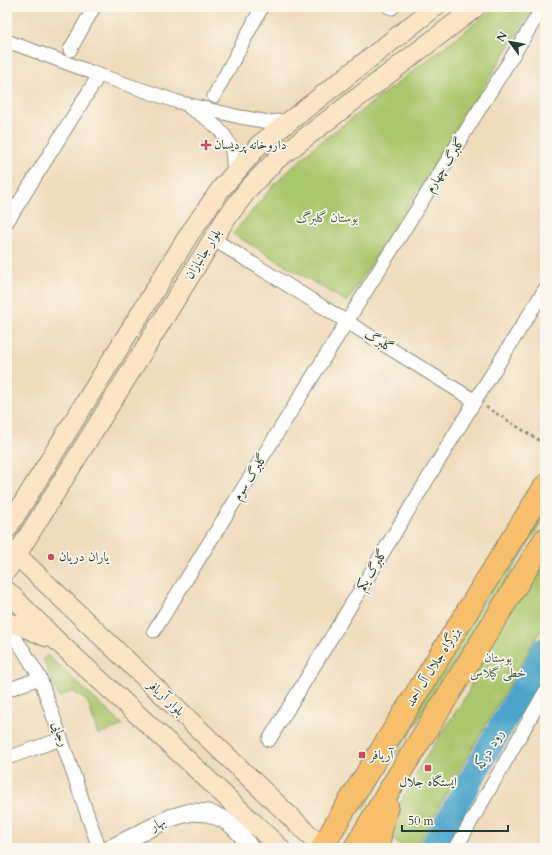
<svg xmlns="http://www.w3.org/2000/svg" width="552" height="855" font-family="Cardo,Amiri,serif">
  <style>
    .green { fill: #abc76d; stroke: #658250 }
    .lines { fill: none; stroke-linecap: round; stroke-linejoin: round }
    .river { stroke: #4ca5ca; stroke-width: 25 }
    .minor-casing { stroke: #878c78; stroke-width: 15 }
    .tertiary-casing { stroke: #878c78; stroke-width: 19 }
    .secondary-casing { stroke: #878c78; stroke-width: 21 }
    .trunk-casing { stroke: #878c78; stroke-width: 24 }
    .path { stroke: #878c78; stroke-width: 2.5; stroke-dasharray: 3 3; stroke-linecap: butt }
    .minor { stroke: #fff; stroke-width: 13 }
    .tertiary { stroke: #fff; stroke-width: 17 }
    .secondary { stroke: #fce5c4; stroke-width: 19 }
    .trunk { stroke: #f8bf6c; stroke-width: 22 }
    .poi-dot { fill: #d1495b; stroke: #fbf7ec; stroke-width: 1.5 }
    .labels { text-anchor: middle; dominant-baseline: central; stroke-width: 3.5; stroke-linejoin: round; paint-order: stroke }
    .poi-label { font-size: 13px; fill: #1f3d34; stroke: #fbf7ec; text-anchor: start }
    .street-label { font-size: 13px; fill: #1f3d34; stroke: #fbf7ec }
    .park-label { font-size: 13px; fill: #426042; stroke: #fbf7ec }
    .water-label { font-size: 14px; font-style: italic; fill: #2c5c61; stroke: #fbf7ec }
  </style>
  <rect width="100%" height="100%" fill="#fbf7ec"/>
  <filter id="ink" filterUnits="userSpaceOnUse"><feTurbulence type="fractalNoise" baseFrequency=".025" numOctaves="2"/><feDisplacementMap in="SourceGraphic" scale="8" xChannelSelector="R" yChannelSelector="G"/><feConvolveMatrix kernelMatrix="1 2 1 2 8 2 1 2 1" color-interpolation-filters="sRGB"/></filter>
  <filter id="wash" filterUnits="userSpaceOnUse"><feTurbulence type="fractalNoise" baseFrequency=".012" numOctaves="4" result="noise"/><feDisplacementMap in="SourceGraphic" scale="16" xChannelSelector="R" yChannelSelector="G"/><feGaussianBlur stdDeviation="0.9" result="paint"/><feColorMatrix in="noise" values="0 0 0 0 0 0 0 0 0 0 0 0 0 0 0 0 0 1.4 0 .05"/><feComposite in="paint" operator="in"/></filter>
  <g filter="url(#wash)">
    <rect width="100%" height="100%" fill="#efdcbb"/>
    <g class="green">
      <polygon points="496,7 534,7 347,302 233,234 273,186 313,148"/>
      <polygon points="545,499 545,517 363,809 359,806"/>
      <polygon points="545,552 545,623 460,770 416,848 405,848 384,833 419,768 468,693 480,657"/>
      <polygon points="47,655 123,725 98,735 88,702 73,691 59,697 43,659"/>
    </g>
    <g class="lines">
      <polyline class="river" points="432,848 545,649"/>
    </g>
  </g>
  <g filter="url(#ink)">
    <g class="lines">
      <g class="minor-casing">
        <g id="minor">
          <polyline points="389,7 392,8"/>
          <polyline points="7,41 99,75 178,102 240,117 269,122 291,120"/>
          <polyline points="70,50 94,7"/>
          <polyline points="214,96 262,7"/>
          <path d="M190,108C206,117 227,132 232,151C233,158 233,166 234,173"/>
          <polyline points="7,222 99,75"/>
          <polyline points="213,239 475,401"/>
          <polyline points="7,627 24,651 40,678 99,848"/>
          <polyline points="154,631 543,7"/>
          <polyline points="7,690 40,678"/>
          <polyline points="269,740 475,401 545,289"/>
          <polyline points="7,758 61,739"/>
          <polyline points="456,848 545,692"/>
        </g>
      </g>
      <g class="tertiary-casing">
        <polyline id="tertiary" points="111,848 170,818 191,812 208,813 223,819 233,826 241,834 250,848"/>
      </g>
      <g class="secondary-casing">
        <g id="secondary">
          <polyline points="7,529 190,233 220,190 259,145 435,7"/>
          <polyline points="7,549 16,555 28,566 323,848"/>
          <polyline points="7,570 213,239 225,220 249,188 276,160 476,7"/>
          <polyline points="7,591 58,642 185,758 280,848"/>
          <polyline points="7,622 24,627 47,637"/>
        </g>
      </g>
      <g class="trunk-casing">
        <g id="trunk">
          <polyline points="322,848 341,815 545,486"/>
          <polyline points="355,848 393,784 545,539"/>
          <polyline points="378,848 381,830 387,806"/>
        </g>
      </g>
      <polyline class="path" points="486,407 545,444"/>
      <use href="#minor" class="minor"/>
      <use href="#tertiary" class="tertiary"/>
      <use href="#secondary" class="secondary"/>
      <use href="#trunk" class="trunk"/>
    </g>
  </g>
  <g class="poi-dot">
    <path d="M204 139h4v4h4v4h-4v4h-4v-4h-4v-4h4z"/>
    <circle cx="51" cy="557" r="4"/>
    <rect x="358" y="751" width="8" height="8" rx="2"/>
    <rect x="424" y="764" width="8" height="8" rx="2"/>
  </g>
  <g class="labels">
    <g class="poi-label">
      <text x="214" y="145">داروخانه پردیسان</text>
      <text x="59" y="557">یاران دریان</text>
      <text x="370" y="755">آریافر</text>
      <text x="428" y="782" text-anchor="middle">ایستگاه جلال</text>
    </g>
    <g class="street-label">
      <text transform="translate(445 165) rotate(-58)">گلبرگ چهارم</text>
      <text transform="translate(203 254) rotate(-58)">بلوار جانبازان</text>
      <text transform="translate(379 341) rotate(32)">گلبرگ</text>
      <text transform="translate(250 477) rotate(-58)">گلبرگ سوم</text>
      <text transform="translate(372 570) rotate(-59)">گلبرگ یکم</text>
      <text transform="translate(433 667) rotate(-58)">بزرگراه جلال آل احمد</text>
      <text transform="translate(166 698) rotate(44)">بلوار آریافر</text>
      <text transform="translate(60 734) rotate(71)">رجایی</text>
      <text transform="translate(158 824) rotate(-27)">بهار</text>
    </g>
    <g class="park-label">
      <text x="327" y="218">بوستان گلبرگ</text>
      <text x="498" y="658">بوستان<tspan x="498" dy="15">خطی گیلاس</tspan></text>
    </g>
    <g class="water-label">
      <text transform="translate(489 749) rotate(-60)">رود درکه</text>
    </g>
  </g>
  <rect width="552" height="855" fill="none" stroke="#fbf7ec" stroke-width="24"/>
  <g transform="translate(510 42) rotate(302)" stroke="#fbf7ec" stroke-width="3" paint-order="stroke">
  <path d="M0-3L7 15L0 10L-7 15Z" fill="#1f3d34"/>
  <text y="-6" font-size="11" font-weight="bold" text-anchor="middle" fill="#1f3d34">N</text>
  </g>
  <path d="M402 825v6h106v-6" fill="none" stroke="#1f3d34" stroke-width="2"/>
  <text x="408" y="825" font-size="12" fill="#1f3d34" stroke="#fbf7ec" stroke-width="3" paint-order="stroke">50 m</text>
</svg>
